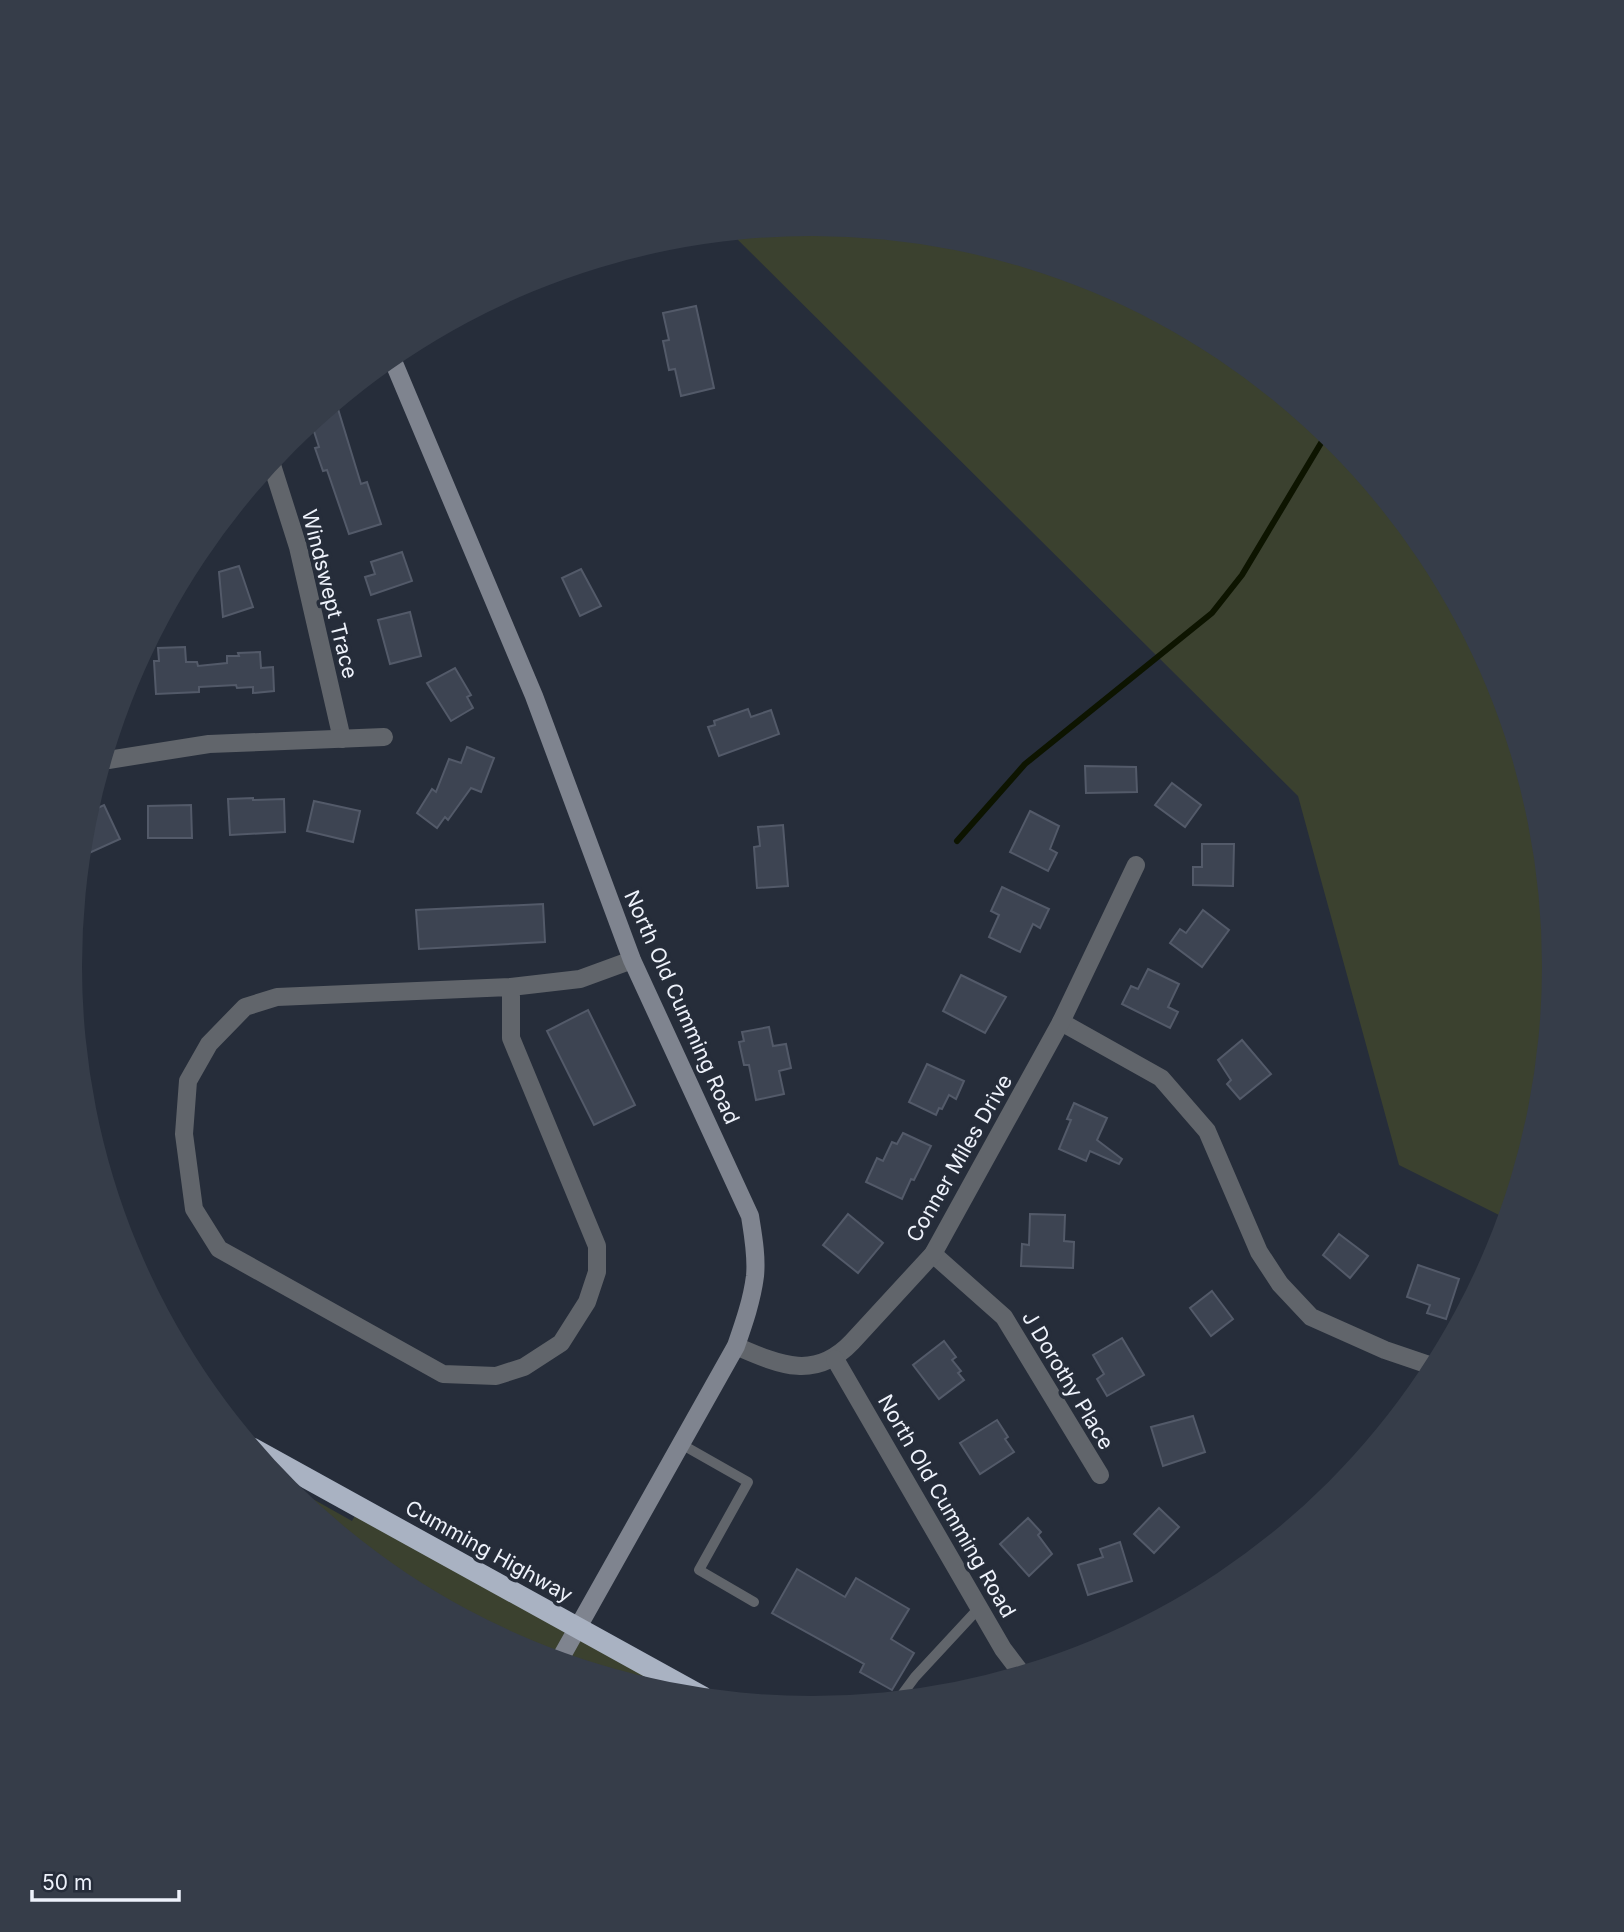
<svg xmlns="http://www.w3.org/2000/svg" width="1624" height="1932" font-family="Inter,sans-serif">
  <style>
    .green { fill: #3b412f }
    .lines { fill: none; stroke-linecap: round; stroke-linejoin: round }
    .stream { stroke: #0d1400; stroke-width: 6 }
    .building { fill: #3d4452; stroke: #535a69; stroke-width: 2 }
    .lane { stroke: #61656b; stroke-width: 10 }
    .street { stroke: #61656b; stroke-width: 18 }
    .secondary { stroke: #7f848f; stroke-width: 18 }
    .highway { stroke: #a9b2c2; stroke-width: 21 }
    .labels { text-anchor: middle; dominant-baseline: central; stroke-width: 7; stroke-linejoin: round; paint-order: stroke }
    .street-label { font-size: 21px; fill: #eef2fb; stroke: #262d3a }
  </style>
  <rect width="100%" height="100%" fill="#262d3a"/>
  <g class="green">
    <polygon points="812,224 957,238 1096,281 1225,349 1337,442 1429,554 1498,682 1540,822 1554,966 1540,1111 1507,1219 1399,1165 1298,796 730,232"/>
    <path d="M279,1480L352,1521L364,1499L721,1699L667,1694L528,1651L399,1583L344,1538L346,1533C321,1520 297,1502 279,1480Z"/>
  </g>
  <g class="lines">
    <polyline class="stream" points="957,841 1025,764 1212,613 1242,575 1327,433"/>
  </g>
  <g class="building">
    <polygon points="696,306 714,388 681,396 675,369 669,370 663,341 669,340 663,313"/>
    <polygon points="338,409 361,484 367,482 381,524 349,534 327,470 323,471 315,448 319,447 311,422 318,416"/>
    <polygon points="402,552 412,581 371,595 365,577 375,574 371,562"/>
    <polygon points="239,566 253,607 223,617 219,572"/>
    <polygon points="581,569 601,606 580,616 562,578"/>
    <polygon points="410,612 421,656 390,664 378,620"/>
    <polygon points="185,647 186,662 197,662 198,666 227,663 227,656 239,656 238,653 260,652 261,668 273,667 274,691 253,693 253,687 237,688 236,685 199,687 199,692 156,694 154,661 159,661 158,648"/>
    <polygon points="455,668 471,695 467,697 473,708 451,721 427,683"/>
    <polygon points="748,709 751,717 771,710 779,734 719,756 708,727 715,725 714,721"/>
    <polygon points="467,747 494,758 481,792 471,788 448,820 445,817 437,828 417,813 432,789 436,792 449,759 461,763"/>
    <polygon points="1085,766 1136,767 1137,792 1086,793"/>
    <polygon points="1172,783 1201,805 1185,827 1155,805"/>
    <polygon points="253,798 253,800 284,799 285,832 230,835 228,799"/>
    <polygon points="314,801 360,811 353,842 307,831"/>
    <polygon points="104,805 120,839 87,854 82,845 87,813"/>
    <polygon points="191,805 192,838 148,838 148,806"/>
    <polygon points="1030,811 1059,826 1050,849 1057,853 1048,871 1010,852"/>
    <polygon points="783,825 788,886 757,888 754,847 760,846 758,827"/>
    <polygon points="1202,844 1234,844 1233,886 1193,885 1193,867 1202,867"/>
    <polygon points="1002,887 1049,909 1040,928 1033,924 1020,952 989,937 999,915 991,911"/>
    <polygon points="543,904 545,942 419,949 416,910"/>
    <polygon points="1203,910 1229,930 1202,967 1170,943 1180,929 1186,933"/>
    <polygon points="1148,969 1179,984 1168,1007 1178,1012 1170,1028 1122,1004 1131,986 1138,989"/>
    <polygon points="961,975 1006,997 985,1033 943,1011"/>
    <polygon points="588,1010 635,1105 594,1125 547,1031"/>
    <polygon points="769,1027 773,1046 786,1044 791,1068 779,1071 784,1094 756,1100 749,1065 744,1065 739,1042 744,1041 742,1032"/>
    <polygon points="1242,1040 1271,1074 1240,1099 1227,1084 1231,1080 1218,1060"/>
    <polygon points="927,1064 964,1081 956,1099 949,1095 942,1109 939,1108 936,1115 909,1102"/>
    <polygon points="1074,1103 1107,1118 1097,1140 1122,1159 1119,1164 1090,1151 1086,1161 1059,1149 1071,1120 1067,1119"/>
    <polygon points="903,1133 931,1146 914,1180 911,1179 902,1199 866,1182 877,1158 883,1161 892,1142 897,1144"/>
    <polygon points="848,1214 883,1243 858,1273 823,1245"/>
    <polygon points="1030,1214 1065,1215 1064,1241 1074,1242 1073,1268 1021,1266 1022,1244 1029,1245"/>
    <polygon points="1339,1234 1368,1256 1350,1278 1323,1255"/>
    <polygon points="1418,1265 1459,1279 1446,1319 1427,1313 1430,1305 1407,1297"/>
    <polygon points="1212,1291 1233,1319 1211,1336 1190,1308"/>
    <polygon points="1122,1338 1144,1375 1107,1396 1097,1379 1104,1374 1093,1355"/>
    <polygon points="944,1341 956,1357 952,1360 961,1371 958,1373 964,1380 939,1399 913,1365"/>
    <polygon points="1193,1416 1205,1452 1163,1466 1151,1427"/>
    <polygon points="997,1420 1008,1437 1005,1439 1014,1452 980,1474 960,1443"/>
    <polygon points="1159,1508 1179,1527 1154,1553 1134,1534"/>
    <polygon points="1028,1518 1041,1532 1038,1535 1052,1554 1029,1576 1000,1544"/>
    <polygon points="1120,1542 1132,1581 1088,1595 1078,1565 1103,1557 1100,1549"/>
    <polygon points="797,1569 845,1597 856,1578 909,1609 891,1639 914,1653 892,1690 860,1672 864,1664 772,1613"/>
  </g>
  <g class="lines">
    <g class="lane">
      <polyline points="681,1444 748,1482 699,1570 754,1602"/>
      <polyline points="898,1700 915,1677 979,1608"/>
    </g>
    <g class="street">
      <polyline points="271,462 298,547 342,739"/>
      <polyline points="102,761 209,744 384,737"/>
      <polyline points="511,987 511,1038 597,1246 597,1272 587,1302 561,1343 524,1367 496,1376 443,1374 219,1249 194,1209 184,1134 188,1081 209,1044 245,1007 277,997 511,987 580,979 632,960"/>
      <polyline points="1061,1022 1161,1078 1207,1131 1259,1252 1280,1284 1311,1317 1385,1350 1435,1367"/>
      <polyline points="933,1254 1004,1317 1100,1475"/>
      <path d="M736,1346C780,1365 815,1381 852,1342L933,1254L1061,1022L1136,865"/>
      <polyline points="835,1359 1003,1649 1022,1674"/>
    </g>
    <path class="secondary" d="M391,356L534,696L632,960L750,1216C753,1235 757,1256 755,1276C752,1300 744,1323 736,1346L559,1661"/>
    <polyline class="highway" points="252,1448 703,1697"/>
  </g>
  <g class="labels">
    <g class="street-label">
      <text transform="translate(330 594) rotate(76)">Windswept Trace</text>
      <text transform="translate(682 1007) rotate(66)">North Old Cumming Road</text>
      <text transform="translate(959 1158) rotate(-60)">Conner Miles Drive</text>
      <text transform="translate(1068 1380) rotate(59)">J Dorothy Place</text>
      <text transform="translate(947 1506) rotate(60)">North Old Cumming Road</text>
      <text transform="translate(489 1551) rotate(29)">Cumming Highway</text>
    </g>
  </g>
  <path d="M0 0H1624V1932H0ZM82 966a730 730 0 1 1 1460 0a730 730 0 1 1-1460 0Z" fill="#363d49" fill-rule="evenodd"/>
  <path d="M32 1890v10h147v-10" fill="none" stroke="#eef2fb" stroke-width="3.5"/>
  <text x="42" y="1890" font-size="21" fill="#eef2fb" stroke="#262d3a" stroke-width="5" paint-order="stroke">50 m</text>
</svg>
